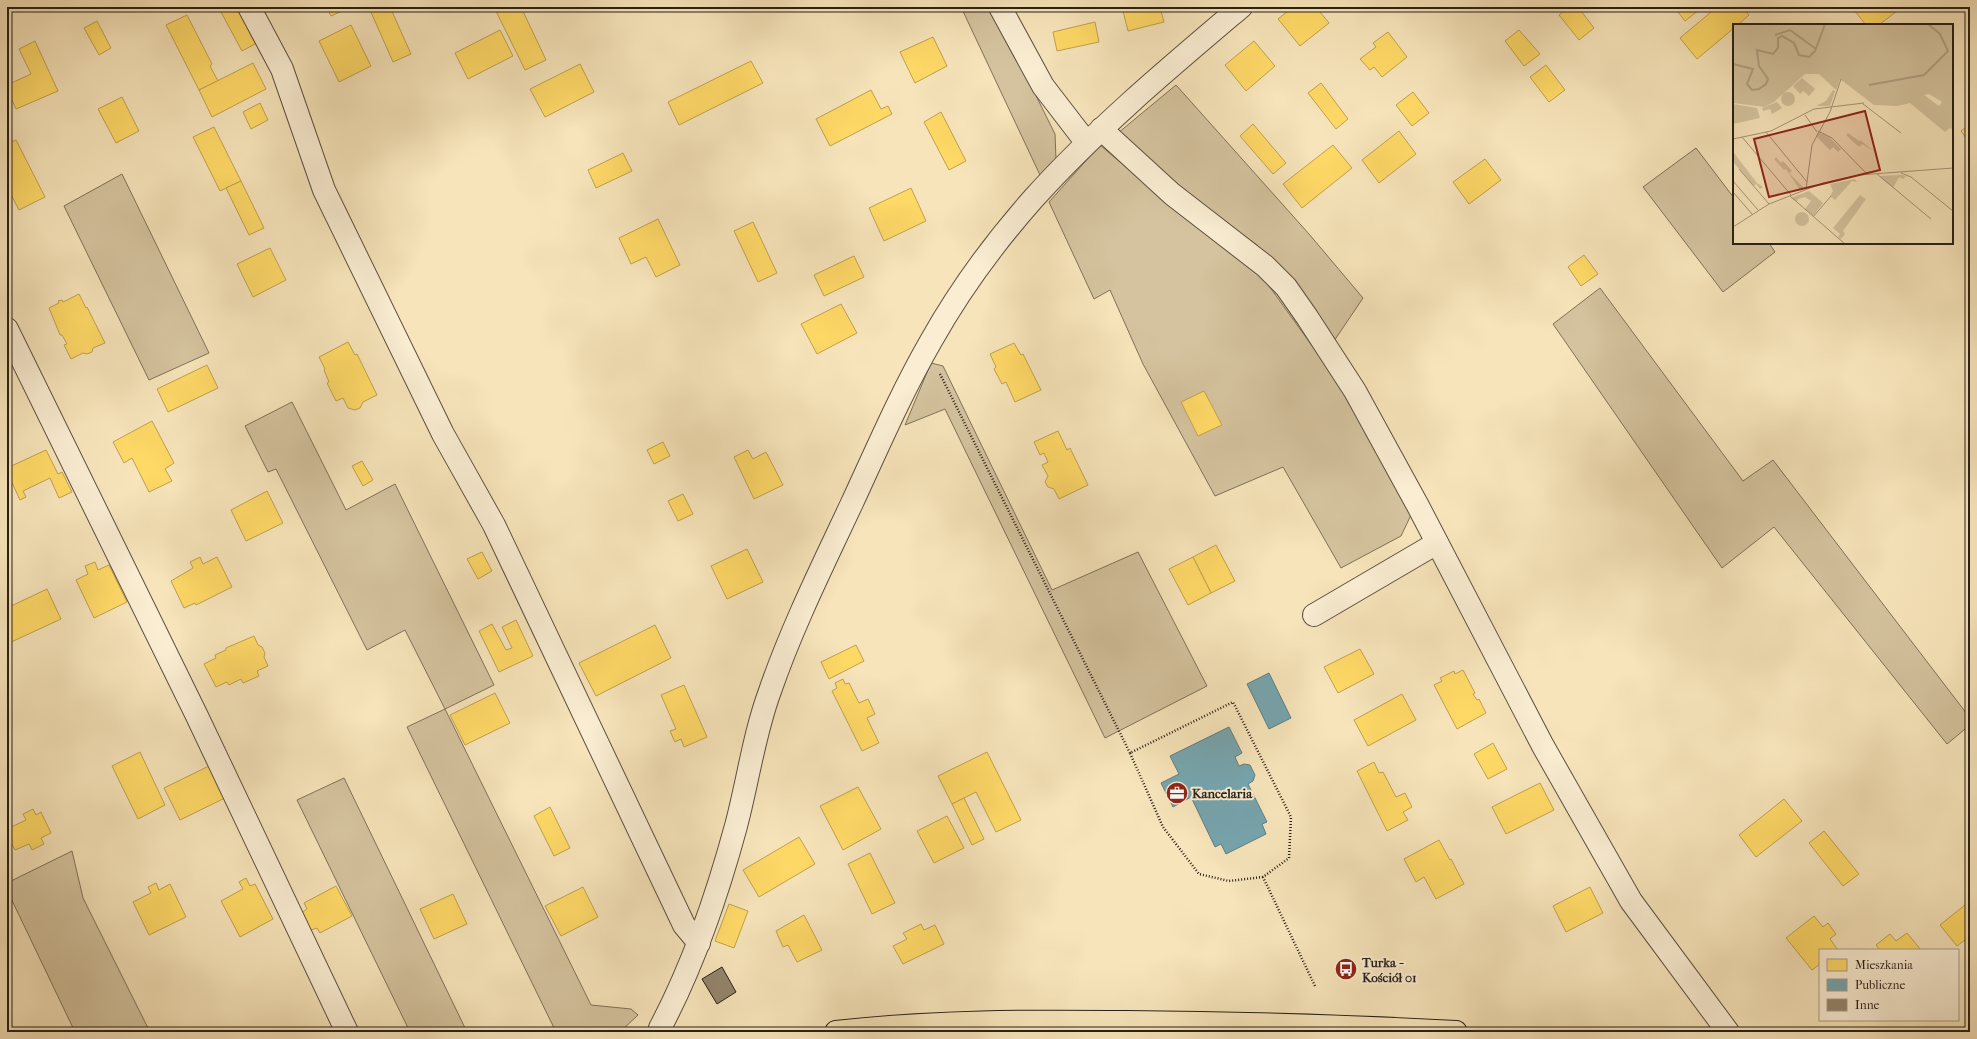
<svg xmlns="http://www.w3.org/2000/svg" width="1977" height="1039" font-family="'IM FELL French Canon',serif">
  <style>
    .green { fill: #d4c39e; stroke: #7e715a }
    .homes { fill: #ffd966; stroke: #bea14e }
    .public { fill: #76a5af; stroke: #5f7d81 }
    .building { fill: #94856c; stroke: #281f17 }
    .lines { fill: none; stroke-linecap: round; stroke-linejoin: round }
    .minor-casing { stroke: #5c5040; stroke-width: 24 }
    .major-casing { stroke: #281f17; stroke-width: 24 }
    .path { stroke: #281f17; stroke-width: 2.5; stroke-dasharray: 1 2; stroke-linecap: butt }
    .minor { stroke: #faedd2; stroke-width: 22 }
    .major { stroke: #f7e4ba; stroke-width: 22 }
    .labels { text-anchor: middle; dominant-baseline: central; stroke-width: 4; stroke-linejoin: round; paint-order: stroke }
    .poi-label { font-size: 13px; font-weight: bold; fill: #281f17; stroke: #faedd2; text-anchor: start }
    .inset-river { fill: none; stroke: #b1a183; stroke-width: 2 }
    .inset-road { fill: none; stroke: #a49579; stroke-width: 1 }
    .view { fill: #8f2418; fill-opacity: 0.15; stroke: #8f2418; stroke-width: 2 }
    .inset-edge { fill: none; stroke: #281f17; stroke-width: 2 }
  </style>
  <rect width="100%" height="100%" fill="#f7e4ba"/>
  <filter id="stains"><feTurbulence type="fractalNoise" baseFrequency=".005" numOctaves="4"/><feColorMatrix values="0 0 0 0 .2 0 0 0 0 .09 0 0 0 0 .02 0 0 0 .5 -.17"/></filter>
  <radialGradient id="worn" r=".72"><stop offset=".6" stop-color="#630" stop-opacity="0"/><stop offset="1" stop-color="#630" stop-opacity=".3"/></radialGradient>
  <g class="green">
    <polygon points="961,7 992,7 1055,134 1056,159 1040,175"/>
    <polygon points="1176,85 1309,234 1363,298 1334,341 1284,272 1257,245 1179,191 1118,133"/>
    <polygon points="1100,145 1180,213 1259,272 1336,379 1411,515 1401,536 1341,568 1283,467 1215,496 1143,364 1110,290 1094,299 1049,202"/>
    <polygon points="1696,148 1734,198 1734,243 1769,243 1775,252 1723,292 1643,187"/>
    <polygon points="122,174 209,353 149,380 64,206"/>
    <polygon points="1600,288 1743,481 1773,460 1970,718 1970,725 1947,744 1774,527 1722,568 1553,324"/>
    <polygon points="931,363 943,366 1052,590 1138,552 1207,686 1105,738 945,409 905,425"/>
    <polygon points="292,402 346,510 395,484 494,685 445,709 591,1005 631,1009 638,1015 620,1032 556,1032 407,727 445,709 405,630 367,650 276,469 268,472 245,426"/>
    <polygon points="344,778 467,1032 410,1032 297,800"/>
    <polygon points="72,851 83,898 150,1032 75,1032 7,890 7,883"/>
  </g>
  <g class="homes">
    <polygon points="231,7 238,7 257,43 242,51 221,12"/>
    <polygon points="326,7 351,7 331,16"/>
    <polygon points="376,7 390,7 411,54 393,62 370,10"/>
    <polygon points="494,7 521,7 546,60 525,70"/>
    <polygon points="1122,7 1160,7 1164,22 1128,31"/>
    <polygon points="1293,7 1316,7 1329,23 1300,46 1278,19"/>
    <polygon points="1569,7 1578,7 1594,28 1579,40 1559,15"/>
    <polygon points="1674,7 1696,7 1699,10 1685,21"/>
    <polygon points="1717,7 1742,7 1749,15 1738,25 1734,25 1734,28 1697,59 1680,38"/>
    <polygon points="1858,7 1902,7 1879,25 1866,25 1854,10"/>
    <polygon points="1962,7 1970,7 1970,18"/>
    <polygon points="187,15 212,64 210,66 218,81 199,90 166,25"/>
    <polygon points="97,21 111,48 99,55 84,28"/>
    <polygon points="1095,22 1099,42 1057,51 1053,32"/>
    <polygon points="351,25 371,66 339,82 319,41"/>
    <polygon points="500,30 513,56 468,79 455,53"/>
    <polygon points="1519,30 1540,54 1524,66 1505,41"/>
    <polygon points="1388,32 1407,57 1382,77 1374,67 1370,70 1360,59 1376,47 1373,43"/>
    <polygon points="933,37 947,66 915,83 900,52"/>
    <polygon points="35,41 58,91 16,109 7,89 7,85 31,74 19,49"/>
    <polygon points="1254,41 1275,66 1246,91 1225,65"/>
    <polygon points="751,61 763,83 679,125 668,102"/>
    <polygon points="253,63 266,89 212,117 199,90"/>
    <polygon points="580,64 594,92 545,117 530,89"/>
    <polygon points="1546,65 1565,90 1549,102 1530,77"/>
    <polygon points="1321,83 1348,119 1336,129 1308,93"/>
    <polygon points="871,90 881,109 888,106 892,114 830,146 816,119"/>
    <polygon points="1413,92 1429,113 1412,126 1396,105"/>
    <polygon points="122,97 139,131 116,143 98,109"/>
    <polygon points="260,103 268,120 251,129 243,112"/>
    <polygon points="941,112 966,161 949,170 924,122"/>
    <polygon points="1253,124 1286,163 1273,174 1240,136"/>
    <polygon points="1970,124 1970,144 1961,131"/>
    <polygon points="214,127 241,181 220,191 193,137"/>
    <polygon points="1399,131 1416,154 1379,183 1362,160"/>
    <polygon points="16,140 45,197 19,210 7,187 7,144"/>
    <polygon points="1333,145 1352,168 1302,208 1283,184"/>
    <polygon points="623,153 632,171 596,188 588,170"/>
    <polygon points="1485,159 1501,180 1469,204 1453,182"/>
    <polygon points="241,181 264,228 249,235 226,188"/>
    <polygon points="911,188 926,221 884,241 869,208"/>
    <polygon points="658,219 680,265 656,277 646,257 631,264 619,238"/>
    <polygon points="753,222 777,273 758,282 734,231"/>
    <polygon points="270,248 286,280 253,297 237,264"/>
    <polygon points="1584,255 1598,274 1581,286 1568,267"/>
    <polygon points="854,256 864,277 824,296 814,275"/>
    <polygon points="79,294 86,308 87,307 105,343 93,348 92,352 87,354 83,353 71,359 64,345 67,344 62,335 60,335 49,308 59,303 58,301 62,300 63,302"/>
    <polygon points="841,304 857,333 817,354 801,324"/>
    <polygon points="348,342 355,355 357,354 377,395 363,402 360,408 355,410 348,408 343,398 336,401 327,383 329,382 324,370 325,369 319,357"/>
    <polygon points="1014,343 1021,355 1023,354 1041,390 1015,402 1006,382 1002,384 994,369 996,367 990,354"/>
    <polygon points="207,365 218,388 168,412 157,389"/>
    <polygon points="1204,391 1222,425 1198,436 1181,402"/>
    <polygon points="152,421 174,463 165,469 172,481 149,492 132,458 124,463 113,442"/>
    <polygon points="1058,431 1067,450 1070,448 1088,485 1059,499 1054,489 1048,487 1045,482 1048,476 1042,465 1048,462 1044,453 1040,455 1034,442"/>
    <polygon points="663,442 670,456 654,464 647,450"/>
    <polygon points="46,450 58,474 62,472 72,492 59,498 50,478 23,491 26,497 20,500 7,472 7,468"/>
    <polygon points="748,450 753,459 766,452 783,485 754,499 734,457"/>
    <polygon points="362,461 373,480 363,486 352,466"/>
    <polygon points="267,491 283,523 246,541 231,510"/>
    <polygon points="683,494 693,514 678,521 668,501"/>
    <polygon points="1216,545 1235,581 1211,593 1193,557"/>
    <polygon points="747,549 763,582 727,599 711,566"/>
    <polygon points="482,552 492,571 478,579 467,559"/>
    <polygon points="200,557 203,564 217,557 232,587 196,605 195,603 184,608 171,581 193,568 190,562"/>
    <polygon points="1193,557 1211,593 1188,605 1169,569"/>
    <polygon points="95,562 98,570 109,565 127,602 94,618 76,580 88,574 85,566"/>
    <polygon points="47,589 61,619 7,644 7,608"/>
    <polygon points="516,620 533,656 499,672 479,631 492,624 506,650 512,648 502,627"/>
    <polygon points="655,625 671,658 596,696 579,663"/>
    <polygon points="254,636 258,645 262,647 265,653 264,657 268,666 257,671 259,676 243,683 241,679 229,685 227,682 216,687 204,664 216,658 215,655 226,650 226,648"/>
    <polygon points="856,645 864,661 829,679 821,662"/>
    <polygon points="1360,649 1374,674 1338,693 1324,667"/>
    <polygon points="1463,670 1475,693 1473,694 1477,700 1479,699 1486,713 1457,729 1434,685 1442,681 1440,678 1454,671 1455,674"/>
    <polygon points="843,679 845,684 849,683 859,703 868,699 875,714 867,718 879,743 862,751 832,691 837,688 835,683"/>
    <polygon points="684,685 707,737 684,747 681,739 675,742 670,731 676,729 661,695"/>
    <polygon points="495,693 510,723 465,745 450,715"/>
    <polygon points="1402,694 1416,720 1368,746 1354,720"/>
    <polygon points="1493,743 1507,769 1488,779 1474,754"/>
    <polygon points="140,752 165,805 138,819 112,766"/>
    <polygon points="987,752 1021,820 996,832 976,792 952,804 938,776"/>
    <polygon points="1374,762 1379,773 1383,772 1396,797 1405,793 1412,807 1403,812 1408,820 1387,831 1357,771"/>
    <polygon points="211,765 227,797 180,820 164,788"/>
    <polygon points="1540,783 1554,810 1506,834 1492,807"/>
    <polygon points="858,787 881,829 843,850 820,806"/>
    <polygon points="964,798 984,839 972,845 952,804"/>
    <polygon points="1784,799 1802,821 1756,857 1739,835"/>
    <polygon points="550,807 570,848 554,856 534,816"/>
    <polygon points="33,809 36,815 41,812 51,833 41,838 44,844 32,850 29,844 15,850 7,835 7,829 26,820 23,814"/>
    <polygon points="947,816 964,848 934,863 917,831"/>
    <polygon points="1824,831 1859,874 1843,886 1809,843"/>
    <polygon points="799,837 815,864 759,897 743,870"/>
    <polygon points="1439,840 1450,860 1451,859 1464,884 1436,899 1424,877 1416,882 1404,859"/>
    <polygon points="870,853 895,903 872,914 848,864"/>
    <polygon points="246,878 250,886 255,884 273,919 240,937 221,901 243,889 239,882"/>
    <polygon points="156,883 159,890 170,884 186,917 149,935 133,902 151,893 148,887"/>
    <polygon points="336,886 352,916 320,933 317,928 311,930 301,913 307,909 304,903"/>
    <polygon points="583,887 598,917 561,936 545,906"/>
    <polygon points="1590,887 1603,913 1566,932 1553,906"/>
    <polygon points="453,894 467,924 434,939 420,909"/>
    <polygon points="1970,901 1970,936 1957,946 1940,925"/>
    <polygon points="729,904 748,911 734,948 715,941"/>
    <polygon points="804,915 822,950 797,962 788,945 783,947 776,931"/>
    <polygon points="1814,916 1823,927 1828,923 1836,934 1830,939 1838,950 1820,950 1820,964 1812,970 1786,938"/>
    <polygon points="921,924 924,930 935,925 944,944 903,964 893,946 907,939 903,933"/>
    <polygon points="1907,933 1921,950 1880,950 1876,945 1890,934 1896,941"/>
  </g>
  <g class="public">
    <polygon points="1269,673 1291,718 1269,729 1247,684"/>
    <polygon points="1229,727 1242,753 1235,757 1239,766 1244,764 1250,765 1255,775 1253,781 1248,784 1267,822 1262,824 1266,834 1226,854 1221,844 1215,847 1191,797 1173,807 1161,783 1179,774 1170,756"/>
  </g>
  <polygon class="building" points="722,967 736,992 717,1004 702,979"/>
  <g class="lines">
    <g class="minor-casing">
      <g id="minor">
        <polyline points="249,7 282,69 324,190 443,434 494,525 684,925 699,943"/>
        <polyline points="1000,7 1043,86 1086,142"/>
        <polyline points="1101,129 1172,194 1265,266 1286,287 1307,317 1355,391 1418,506 1543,746 1631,901 1728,1032"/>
        <polyline points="7,329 196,714 347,1032"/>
        <polyline points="1314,615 1437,543"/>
        <path d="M660,1032V1028C694,964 717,896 736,826C748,781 754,734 770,691C792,627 823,565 852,503C877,449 901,393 931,341C959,291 995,242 1033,199C1096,129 1169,68 1241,7"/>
      </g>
    </g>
    <g class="major-casing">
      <path id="major" d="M836,1032C933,1021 1029,1021 1126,1022C1236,1023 1346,1026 1456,1032"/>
    </g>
    <g class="path">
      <polyline points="940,374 1130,753"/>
      <polyline points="7,700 11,704"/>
      <polyline points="1263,877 1229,881 1199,874 1163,827 1130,753 1233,702 1291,817 1289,858 1263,877 1315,986"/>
    </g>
    <use href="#minor" class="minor"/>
    <use href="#major" class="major"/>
  </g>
  <defs>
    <g id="office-disc" transform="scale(1.15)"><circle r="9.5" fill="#8f2418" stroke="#faedd2"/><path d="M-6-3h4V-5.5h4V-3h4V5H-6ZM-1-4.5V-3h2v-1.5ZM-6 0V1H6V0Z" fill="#fff"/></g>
    <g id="bus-disc" transform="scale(1.15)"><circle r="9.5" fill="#8f2418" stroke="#faedd2"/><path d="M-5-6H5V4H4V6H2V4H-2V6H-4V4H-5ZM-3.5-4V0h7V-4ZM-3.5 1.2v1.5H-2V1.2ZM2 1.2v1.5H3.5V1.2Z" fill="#fff"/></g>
  </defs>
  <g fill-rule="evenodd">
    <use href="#office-disc" x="1177" y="793"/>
    <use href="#bus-disc" x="1346" y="969"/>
  </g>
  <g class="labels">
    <g class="poi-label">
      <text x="1192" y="793">Kancelaria</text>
      <text x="1362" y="962">Turka -<tspan x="1362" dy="15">Kościół 01</tspan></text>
    </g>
  </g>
  <g transform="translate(1733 24)">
    <rect width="220" height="220" fill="#f7e4ba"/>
    <path d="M0,0H220V106L217,104L212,108L177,79L164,82L141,81L107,55L103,66L86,50H72L41,78L31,83L0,79ZM196,70L209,78L206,82L191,71ZM69,54L82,65L76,72L70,67L67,70L60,62ZM100,66L102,67L97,82H83L93,77ZM48 75a7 7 0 1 1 14 0a7 7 0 1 1-14 0ZM44,78L49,84L39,90L37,85L30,87L29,84ZM0,80L24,84L27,94L0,100ZM85,108L96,113L108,125L105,128L100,123L97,126L83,112ZM115,109L126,117L127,116L142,128L129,120L126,123L113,111ZM1,129L24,159L30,163L27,165L23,160L21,162L1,139ZM43,133L48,139L50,137L59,147L56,149L71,164L67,166L53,145L51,146L41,135ZM146,152L168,151L173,152L170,155L166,153L160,164ZM122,155L124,158L119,157L102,176L97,172L100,167L97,160ZM76,167L90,179L80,192L72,185L78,177L72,173L65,175L64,178L58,174ZM127,171L133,175L110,207L112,210L108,215L105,213L107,210L100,204ZM62 195a7 7 0 1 1 14 0a7 7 0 1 1-14 0Z" fill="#d4c39e" fill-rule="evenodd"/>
    <path class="inset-river" d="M42,11L57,6L83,25M0,40L20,45L14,60L19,66L26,65L33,60L35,55L26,42L24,26L40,30L45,24V14L49,12L61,19L66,31L76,33L82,27L92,0M136,61L191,51L215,27L207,10L195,0"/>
    <path class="inset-road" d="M130,80L168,109M72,91L84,108M85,107L99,114L134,150M33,108L74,158M9,113L58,171M0,115L38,107L81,85L131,79M6,145L36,180M168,149L178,153L220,187M144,150L198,195M0,157L25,186M73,165L79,121L97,88L108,55M0,168L19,190M57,172L112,220M80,193L98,172M0,203L36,180L90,159L126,151L220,144"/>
    <path class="view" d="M132,87L147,146L36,173L21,115Z"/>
    <rect width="220" height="220" class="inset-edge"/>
  </g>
  <rect width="1977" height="1039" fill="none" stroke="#f7e4ba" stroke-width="24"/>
  <rect x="8" y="8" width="1961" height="1023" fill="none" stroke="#281f17" stroke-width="2"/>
  <rect x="12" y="12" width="1953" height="1015" fill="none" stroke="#281f17"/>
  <rect x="1819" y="949" width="140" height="72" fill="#faedd2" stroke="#a69b87"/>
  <rect x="1827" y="959" width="20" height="12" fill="#ffd966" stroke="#a69b87"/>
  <text x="1855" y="969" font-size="12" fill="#281f17">Mieszkania</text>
  <rect x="1827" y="979" width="20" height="12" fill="#76a5af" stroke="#a69b87"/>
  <text x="1855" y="989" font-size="12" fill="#281f17">Publiczne</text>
  <rect x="1827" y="999" width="20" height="12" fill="#94856c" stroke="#a69b87"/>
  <text x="1855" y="1009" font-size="12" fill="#281f17">Inne</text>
  <rect width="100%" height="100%" filter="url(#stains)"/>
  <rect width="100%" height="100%" fill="url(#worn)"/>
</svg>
